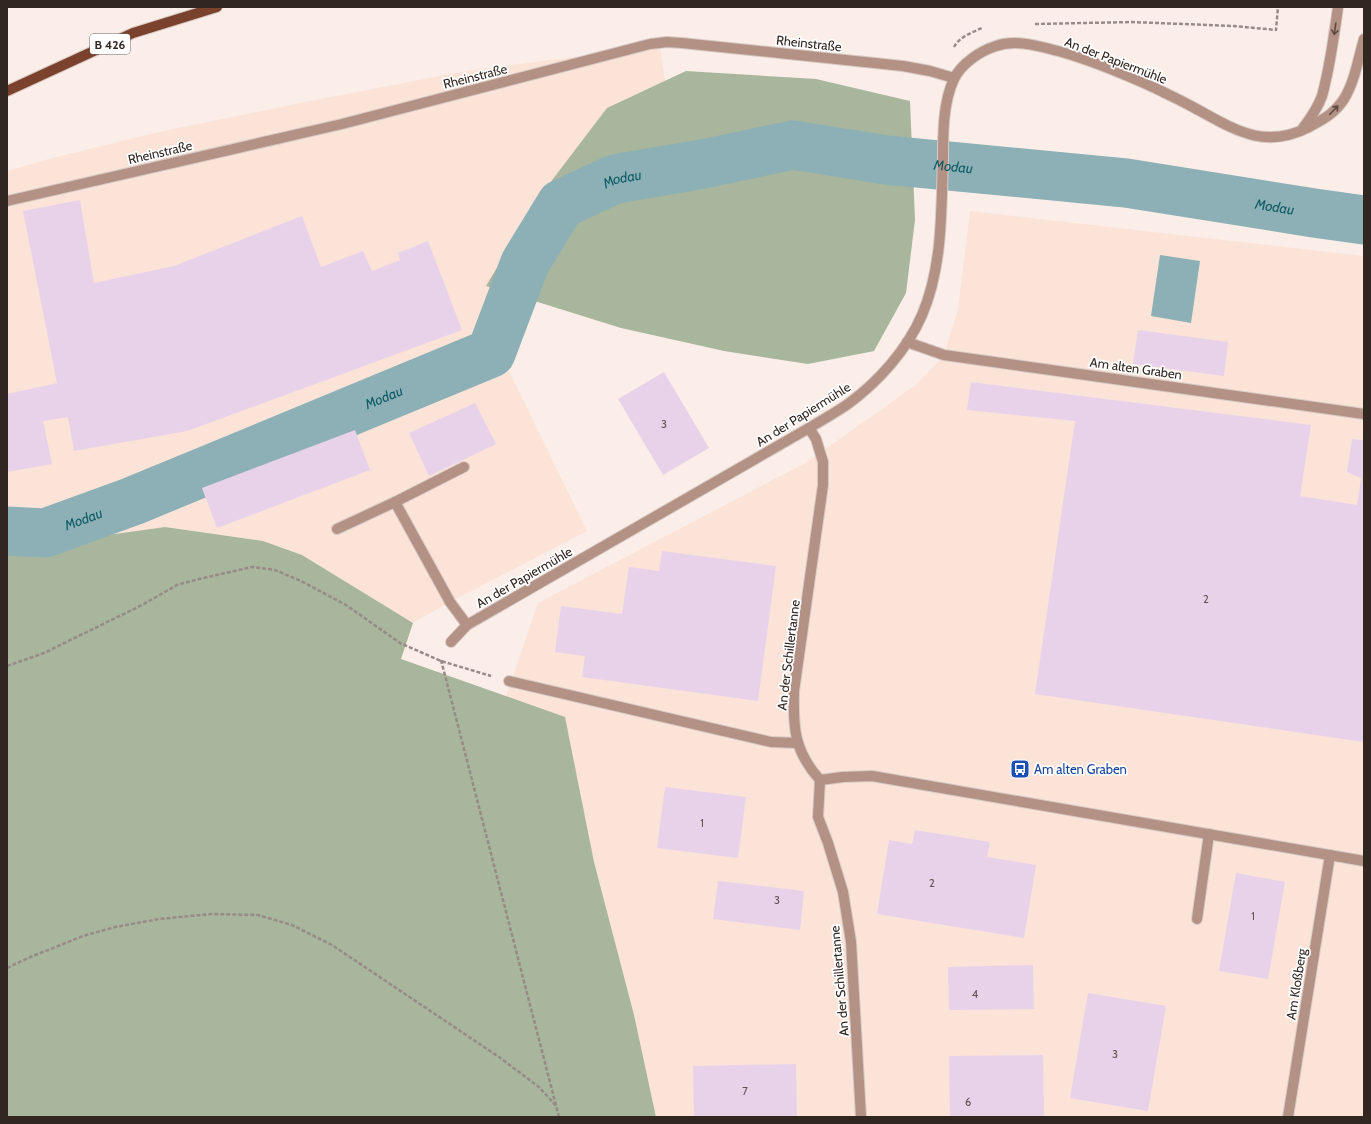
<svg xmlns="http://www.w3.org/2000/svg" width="1371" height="1124" font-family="Cabin,sans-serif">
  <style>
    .built { fill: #fbe3d8 }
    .forest { fill: #a7b69c }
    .water { fill: #8cb0b6 }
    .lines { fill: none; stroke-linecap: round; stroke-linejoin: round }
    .river { stroke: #8cb0b6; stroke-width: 49 }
    .building { fill: #e8d2ea }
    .minor-casing { stroke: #d7cac4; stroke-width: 12 }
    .major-casing { stroke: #d7cac4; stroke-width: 12 }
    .path { stroke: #988b86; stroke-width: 2.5; stroke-dasharray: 4 2; stroke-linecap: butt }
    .minor { stroke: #b39185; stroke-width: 10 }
    .major { stroke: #7a412c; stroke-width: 10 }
    .oneway { stroke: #5f4b44 }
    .labels { text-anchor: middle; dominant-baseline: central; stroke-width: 3.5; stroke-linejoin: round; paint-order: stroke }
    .number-label { font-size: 11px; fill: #605153 }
    .shield { fill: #fff; stroke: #706764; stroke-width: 1 }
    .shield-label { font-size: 12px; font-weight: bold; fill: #322621 }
    .street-label { font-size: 13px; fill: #322621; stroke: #fff }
    .transit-label { font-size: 13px; fill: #164399; stroke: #fff; text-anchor: start }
    .water-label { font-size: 14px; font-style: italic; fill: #0f5b65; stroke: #fff }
  </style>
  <rect width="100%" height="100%" fill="#fbeee8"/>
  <g class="built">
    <polygon points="660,46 679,179 567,220 508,369 587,531 450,602 413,623 302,555 263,541 165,527 7,549 7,171 45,160 154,133 315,100 466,71"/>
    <polygon points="970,211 1364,256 1364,1117 656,1117 634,1015 594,862 506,696 538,603 807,462 917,384 944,355 958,309"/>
  </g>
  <g class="forest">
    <polygon points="686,71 816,79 910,101 915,220 906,293 874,351 808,364 724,351 621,328 486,286 540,196 607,108"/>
    <polygon points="165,527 263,541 302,555 413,623 401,659 565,717 594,862 634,1015 656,1117 7,1117 7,549"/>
  </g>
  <polygon class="water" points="1160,255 1200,261 1191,323 1151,316"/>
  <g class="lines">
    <path class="river" id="s1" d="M7,531L45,533L133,501L491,353L525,263L561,204L615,179L703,164L793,145L886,160L1126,183L1314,213L1364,220"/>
  </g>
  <g class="building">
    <polygon points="80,200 94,283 174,266 302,216 321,267 363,251 372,271 400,260 398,253 428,241 462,330 187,431 74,451 68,417 43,421 52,464 7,472 7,394 57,383 23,211"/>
    <polygon points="1138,330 1228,342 1224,376 1133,364"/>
    <polygon points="664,372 709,448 663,475 618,399"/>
    <polygon points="971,382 1311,425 1300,496 1357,505 1361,478 1347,472 1352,439 1364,440 1364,742 1035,694 1075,421 967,410"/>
    <polygon points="475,403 496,444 429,476 409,433"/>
    <polygon points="355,430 370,470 217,528 202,488"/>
    <polygon points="662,551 776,566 758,701 582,677 585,656 555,652 561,606 622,614 629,567 659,571"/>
    <polygon points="665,787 746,797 738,858 657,848"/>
    <polygon points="915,830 990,842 987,857 1036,865 1024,938 877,914 889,840 912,844"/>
    <polygon points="1236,873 1285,882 1268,979 1219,971"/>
    <polygon points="718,881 804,891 800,930 713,919"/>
    <polygon points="1033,965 1034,1009 949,1010 948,967"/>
    <polygon points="1088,993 1166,1006 1148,1111 1070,1098"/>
    <polygon points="1043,1055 1044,1117 950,1117 949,1056"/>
    <polygon points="796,1064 797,1117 694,1117 693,1066"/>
  </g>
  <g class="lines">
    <g class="minor-casing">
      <g id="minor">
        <path d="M1303,128C1310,119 1318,107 1322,96C1330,67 1334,37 1338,7"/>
        <polyline points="7,201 342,124 650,44 667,42 682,43 903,66 930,71 954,78"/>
        <polyline points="907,342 944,355 1364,414"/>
        <path d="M809,428L816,439L823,462V485L794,691C793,728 794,751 820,780L818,817L828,843L843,892L851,942L861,1117"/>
        <polyline points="395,502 450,602 467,625"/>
        <polyline points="337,529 395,502 464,467"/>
        <path d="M451,642L467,625L809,428C822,420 835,413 848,404C878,382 907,350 922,315C943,266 941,211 943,159C943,133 943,102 954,79C961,64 980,51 996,46C1016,39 1038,46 1058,51C1091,60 1124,74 1155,88C1167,94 1180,100 1191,106C1232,128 1263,151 1309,127C1324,119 1335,113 1344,99C1355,81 1358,59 1364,39"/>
        <polyline points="509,681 771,742 797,743"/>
        <polyline points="820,780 843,777 872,776 1364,861"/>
        <polyline points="1197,919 1209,834"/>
        <polyline points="1288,1117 1330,855"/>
      </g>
    </g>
    <g class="major-casing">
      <polyline id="major" points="7,91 133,33 217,7"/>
    </g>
    <g class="path">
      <polyline points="1035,24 1131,22 1234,26 1276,30 1278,7"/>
      <path d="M954,47C959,37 973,32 982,28"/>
      <polyline points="441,660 559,1117"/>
      <polyline points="7,666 44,653 142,605 177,585 199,579 252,567 275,570 301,581 346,605 400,643 441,661 491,676"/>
      <polyline points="7,968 28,958 83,936 115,927 159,919 211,914 258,915 292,925 332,945 499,1057 539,1087 557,1107"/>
    </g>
    <use href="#minor" class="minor"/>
    <use href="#major" class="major"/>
  </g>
  <defs><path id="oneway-shaft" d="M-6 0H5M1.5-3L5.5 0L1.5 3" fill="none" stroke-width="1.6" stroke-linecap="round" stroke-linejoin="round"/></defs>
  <g class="oneway">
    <use href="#oneway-shaft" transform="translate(1335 29) rotate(98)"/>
    <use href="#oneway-shaft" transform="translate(1334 110) rotate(-46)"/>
  </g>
  <defs>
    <g id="bus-square" transform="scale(1)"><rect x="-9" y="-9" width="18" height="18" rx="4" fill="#1a4fb4" stroke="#fff"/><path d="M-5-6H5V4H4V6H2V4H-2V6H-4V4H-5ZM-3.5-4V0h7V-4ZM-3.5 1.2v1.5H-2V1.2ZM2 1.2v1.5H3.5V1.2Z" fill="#fff"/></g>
  </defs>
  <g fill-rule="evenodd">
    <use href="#bus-square" x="1020" y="769"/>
  </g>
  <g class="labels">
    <g class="number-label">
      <text x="664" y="424">3</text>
      <text x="1206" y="599">2</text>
      <text x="702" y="823">1</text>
      <text x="932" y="883">2</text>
      <text x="777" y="900">3</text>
      <text x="1253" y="916">1</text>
      <text x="975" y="994">4</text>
      <text x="1115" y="1054">3</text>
      <text x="745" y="1091">7</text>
      <text x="968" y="1102">6</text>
    </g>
    <rect class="shield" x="90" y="34" width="40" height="20" rx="3"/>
    <g class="shield-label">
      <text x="110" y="44">B 426</text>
    </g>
    <g class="street-label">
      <text transform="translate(809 43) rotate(6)">Rheinstraße</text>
      <text transform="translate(1116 60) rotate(21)">An der Papiermühle</text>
      <text transform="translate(475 76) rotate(-14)">Rheinstraße</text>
      <text transform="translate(160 152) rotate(-13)">Rheinstraße</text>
      <text transform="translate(1136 368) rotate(8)">Am alten Graben</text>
      <text transform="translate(803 414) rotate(-32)">An der Papiermühle</text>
      <text transform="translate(524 577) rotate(-30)">An der Papiermühle</text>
      <text transform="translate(788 655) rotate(-83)">An der Schillertanne</text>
      <text transform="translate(839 981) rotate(-95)">An der Schillertanne</text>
      <text transform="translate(1296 984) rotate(-81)">Am Kloßberg</text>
    </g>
    <g class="transit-label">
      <text x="1034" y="769">Am alten Graben</text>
    </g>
    <g class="water-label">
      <text stroke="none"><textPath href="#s1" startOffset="1087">Modau</textPath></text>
      <text stroke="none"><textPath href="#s1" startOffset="751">Modau</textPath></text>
      <text stroke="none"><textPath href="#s1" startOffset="1411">Modau</textPath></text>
      <text stroke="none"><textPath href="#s1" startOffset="403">Modau</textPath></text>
      <text stroke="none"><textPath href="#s1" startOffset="79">Modau</textPath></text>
    </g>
  </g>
  <rect width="1371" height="1124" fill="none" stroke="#322621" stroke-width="16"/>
</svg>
